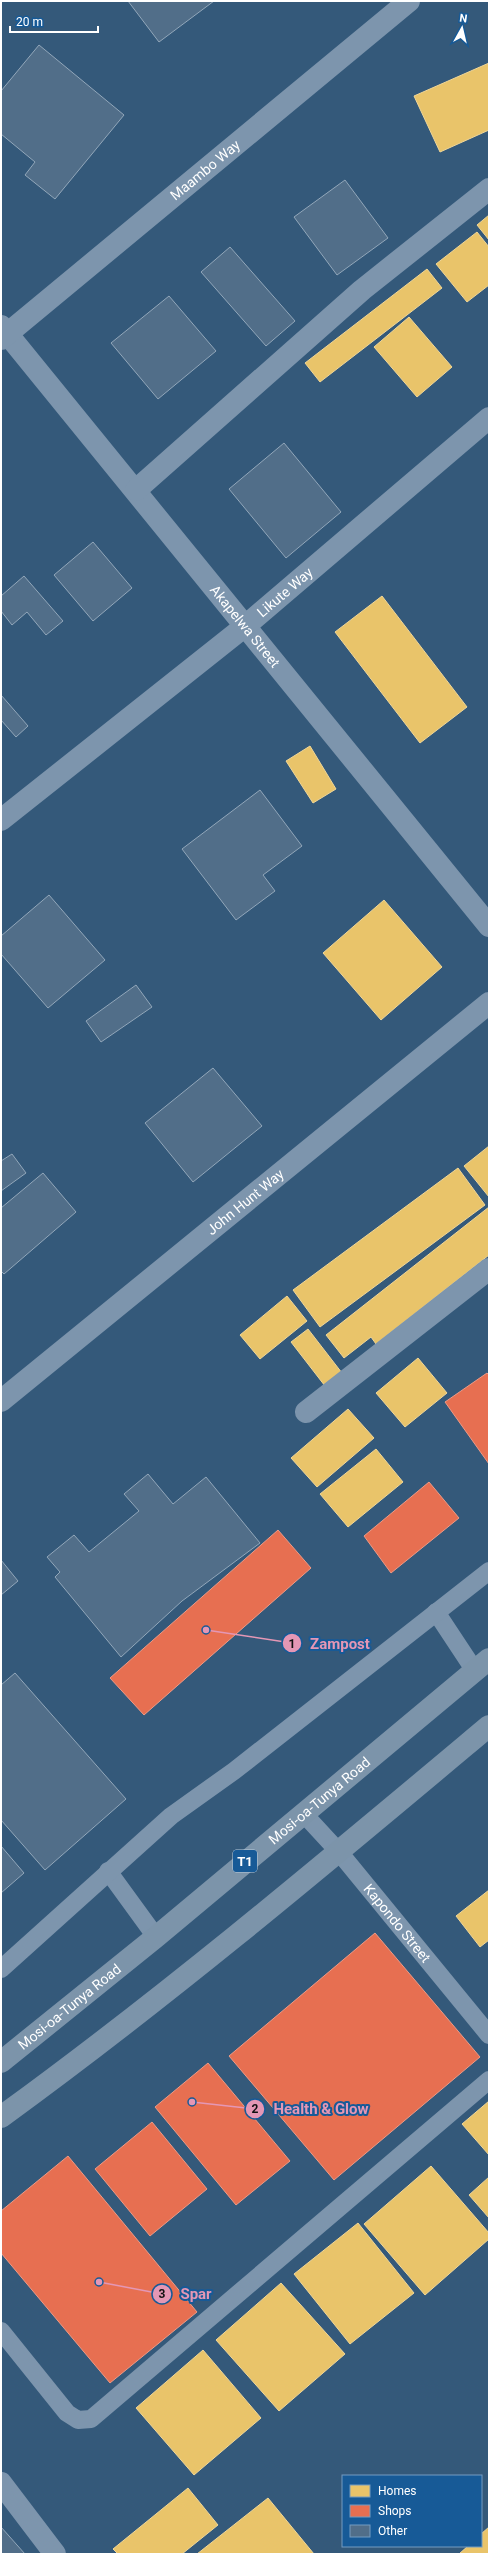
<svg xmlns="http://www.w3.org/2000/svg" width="490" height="2555" font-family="Roboto,sans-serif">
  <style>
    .homes { fill: #e9c46a; stroke: #f0d697 }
    .shops { fill: #e76f51; stroke: #ee9a85 }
    .building { fill: #516e89; stroke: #92a7ba }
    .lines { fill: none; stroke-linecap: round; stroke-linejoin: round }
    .service { stroke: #7d95ad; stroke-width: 18 }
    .minor { stroke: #7d95ad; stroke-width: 22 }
    .trunk { stroke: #7c94aa; stroke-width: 22 }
    .labels { text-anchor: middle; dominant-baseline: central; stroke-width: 4; stroke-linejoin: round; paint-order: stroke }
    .shield { fill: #175a97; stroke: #b9cee0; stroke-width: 1 }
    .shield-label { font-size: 13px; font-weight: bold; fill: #fff }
    .street-label { font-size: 14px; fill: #fff; stroke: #175a97 }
    .leader { fill: none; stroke: #e497b5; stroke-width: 1.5 }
    .callout-dot { fill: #e497b5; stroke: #175a97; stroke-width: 1.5 }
    .mark-label { font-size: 12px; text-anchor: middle; font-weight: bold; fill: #111 }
    .callout-label { font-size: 15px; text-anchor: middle; font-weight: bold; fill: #e497b5; stroke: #175a97; stroke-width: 4; stroke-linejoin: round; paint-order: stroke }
  </style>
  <rect width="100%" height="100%" fill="#34597a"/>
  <g class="homes">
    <polygon points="489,63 489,130 440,152 414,96"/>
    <polygon points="489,215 489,240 477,225"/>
    <polygon points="477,232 489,247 489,285 467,302 436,264"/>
    <polygon points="427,269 442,288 320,382 305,363"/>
    <polygon points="409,317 452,367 417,397 374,347"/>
    <polygon points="382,596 467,707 420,743 335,632"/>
    <polygon points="310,746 336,789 313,803 286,761"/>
    <polygon points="384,900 442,967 381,1020 323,953"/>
    <polygon points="489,1146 489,1197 464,1166"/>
    <polygon points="458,1168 485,1205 320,1327 293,1290"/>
    <polygon points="489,1207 489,1255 376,1344 371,1337 344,1358 326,1335"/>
    <polygon points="287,1296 307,1321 260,1359 240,1335"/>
    <polygon points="308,1329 342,1373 325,1386 291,1342"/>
    <polygon points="418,1358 447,1393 405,1427 376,1393"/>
    <polygon points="348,1409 374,1438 317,1487 291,1458"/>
    <polygon points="376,1449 403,1482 348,1527 320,1494"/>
    <polygon points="489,1890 489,1940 480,1947 456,1916"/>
    <polygon points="489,2101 489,2155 462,2124"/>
    <polygon points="431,2166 489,2233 489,2239 425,2295 364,2224"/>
    <polygon points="489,2177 489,2218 469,2195"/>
    <polygon points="358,2223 414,2293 350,2344 294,2274"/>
    <polygon points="281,2283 345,2354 279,2411 216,2340"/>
    <polygon points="203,2350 261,2418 194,2475 136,2408"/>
    <polygon points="188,2488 218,2525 182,2554 118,2554 113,2549"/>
    <polygon points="268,2498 314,2554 197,2554"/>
    <polygon points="489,2527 489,2554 459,2554 468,2546 481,2546 481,2534"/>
  </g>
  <g class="shops">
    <polygon points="487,1373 489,1375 489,1464 445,1402"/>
    <polygon points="429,1482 459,1518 391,1573 364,1536"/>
    <polygon points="278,1530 311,1568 144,1715 110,1678"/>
    <polygon points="375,1933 480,2057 334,2180 229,2056"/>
    <polygon points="208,2063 290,2161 236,2205 155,2107"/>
    <polygon points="152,2122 207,2189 150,2236 95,2169"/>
    <polygon points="68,2156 197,2312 110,2383 1,2253 1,2211"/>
  </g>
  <g class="building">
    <polygon points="128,1 214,1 159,42"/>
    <polygon points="39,45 124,115 55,199 25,175 35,162 1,134 1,91"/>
    <polygon points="345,180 388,238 337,275 294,217"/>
    <polygon points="230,247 295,321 266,346 201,272"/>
    <polygon points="169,296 216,351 158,399 111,343"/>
    <polygon points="284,443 341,512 286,558 229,489"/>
    <polygon points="93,542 132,588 93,621 54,575"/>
    <polygon points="24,576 63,621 46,635 27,612 12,625 1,611 1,596"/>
    <polygon points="1,695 28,726 16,737 1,720"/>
    <polygon points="260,790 302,846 263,875 275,891 236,920 182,849"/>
    <polygon points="49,895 105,960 48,1008 1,954 1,936"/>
    <polygon points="136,985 152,1007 101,1042 86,1021"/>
    <polygon points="213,1068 262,1126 193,1182 145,1123"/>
    <polygon points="12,1154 26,1173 1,1191 1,1161"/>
    <polygon points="43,1173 76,1212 4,1274 1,1271 1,1208"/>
    <polygon points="148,1474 173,1504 206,1477 260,1543 182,1601 121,1657 55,1577 60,1572 47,1557 74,1535 89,1552 139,1511 124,1494"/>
    <polygon points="1,1560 18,1581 1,1595"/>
    <polygon points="15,1673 126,1799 45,1870 1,1820 1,1685"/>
    <polygon points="1,1846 24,1873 1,1893"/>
    <polygon points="1,2527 25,2554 1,2554"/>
  </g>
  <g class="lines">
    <g class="service">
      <polyline points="436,1612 475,1671"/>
      <path id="s1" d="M303,1813L339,1852L489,2035"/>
      <polyline points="108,1871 156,1937"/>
      <polyline points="1,1969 171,1816 234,1771 489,1571"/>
      <polyline points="1,2331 67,2413 78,2420 91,2419 489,2080"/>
    </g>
    <g class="minor">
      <path id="s2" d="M1,326L489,926"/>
      <path id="s3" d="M1,339L409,1"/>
      <polyline points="136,490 362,290 489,189"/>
      <path id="s4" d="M1,820L244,627L489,418"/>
      <path id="s5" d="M1,1401L489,1003"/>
      <polyline points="306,1412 489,1269"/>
      <polyline points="1,2483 55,2554"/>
    </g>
    <g class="trunk">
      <path id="s6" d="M1,2062L156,1937L489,1659"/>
      <path d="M1,2117C169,1995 329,1860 489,1726"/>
    </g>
  </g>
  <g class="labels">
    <rect class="shield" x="233" y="1850" width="24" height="22" rx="3"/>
    <g class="shield-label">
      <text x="245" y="1861">T1</text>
    </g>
    <g class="street-label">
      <text stroke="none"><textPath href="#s3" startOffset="265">Maambo Way</textPath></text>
      <text stroke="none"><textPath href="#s4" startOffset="364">Likute Way</textPath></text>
      <text stroke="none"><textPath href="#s2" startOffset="387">Akapelwa Street</textPath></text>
      <text stroke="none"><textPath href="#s5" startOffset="315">John Hunt Way</textPath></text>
      <text stroke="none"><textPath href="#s6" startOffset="412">Mosi-oa-Tunya Road</textPath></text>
      <text stroke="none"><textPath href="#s1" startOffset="145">Kapondo Street</textPath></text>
      <text stroke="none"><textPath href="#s6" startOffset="88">Mosi-oa-Tunya Road</textPath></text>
    </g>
  </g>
  <path class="leader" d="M206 1630L292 1643M192 2102L255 2109M99 2282L162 2294"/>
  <g class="callout-dot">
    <circle cx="206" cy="1630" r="4"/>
    <circle cx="192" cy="2102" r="4"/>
    <circle cx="99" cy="2282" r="4"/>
    <circle cx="292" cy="1643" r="10"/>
    <circle cx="255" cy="2109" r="10"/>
    <circle cx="162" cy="2294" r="10"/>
  </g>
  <g class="mark-label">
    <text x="292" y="1648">1</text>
    <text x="255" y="2113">2</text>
    <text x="162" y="2298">3</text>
  </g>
  <g class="callout-label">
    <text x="340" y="1649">Zampost</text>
    <text x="321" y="2114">Health &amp; Glow</text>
    <text x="196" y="2299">Spar</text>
  </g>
  <rect width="490" height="2555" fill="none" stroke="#ffffff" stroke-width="4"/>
  <rect x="342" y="2475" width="140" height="72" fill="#175a97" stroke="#749cc1"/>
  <rect x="350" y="2485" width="20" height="12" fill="#e9c46a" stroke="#749cc1"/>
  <text x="378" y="2495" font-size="12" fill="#ffffff">Homes</text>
  <rect x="350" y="2505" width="20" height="12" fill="#e76f51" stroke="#749cc1"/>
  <text x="378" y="2515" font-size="12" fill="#ffffff">Shops</text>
  <rect x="350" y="2525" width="20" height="12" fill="#516e89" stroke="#749cc1"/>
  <text x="378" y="2535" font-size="12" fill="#ffffff">Other</text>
  <g transform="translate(462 28) rotate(8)" stroke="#175a97" stroke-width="3" paint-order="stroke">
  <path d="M0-3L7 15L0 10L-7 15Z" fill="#ffffff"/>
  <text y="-6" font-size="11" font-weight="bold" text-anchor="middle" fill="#ffffff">N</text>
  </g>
  <path d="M10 26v6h88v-6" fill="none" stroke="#ffffff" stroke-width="2"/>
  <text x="16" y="26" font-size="12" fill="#ffffff" stroke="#175a97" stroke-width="3" paint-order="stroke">20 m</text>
</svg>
